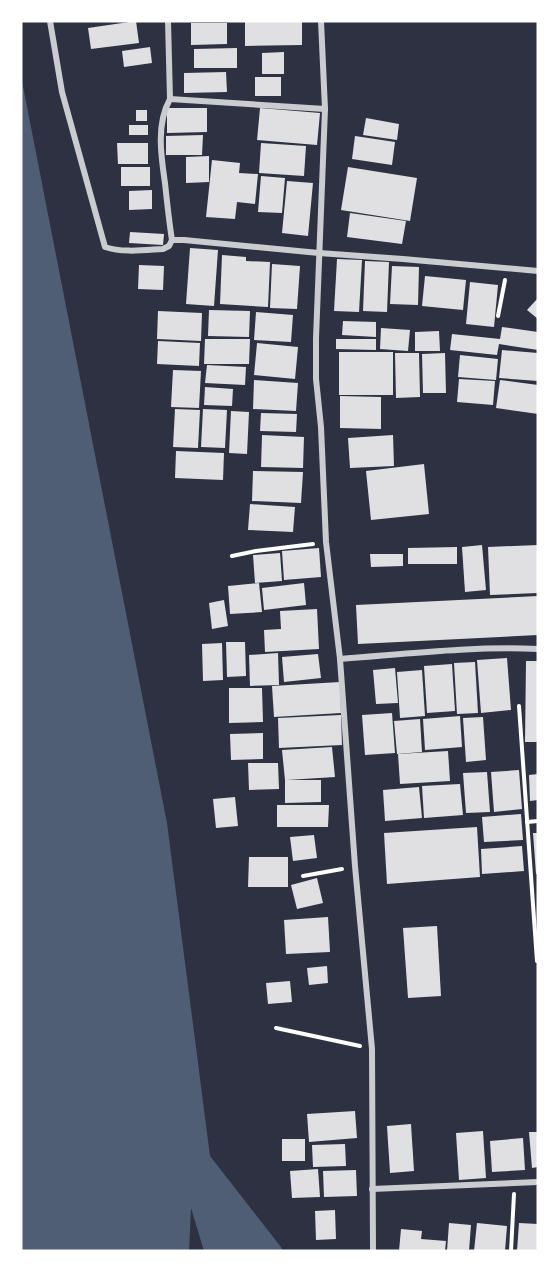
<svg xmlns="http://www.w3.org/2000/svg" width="559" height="1272" font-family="'DM Sans',sans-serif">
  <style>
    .water { fill: #4f5d75 }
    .building { fill: #e0e0e3 }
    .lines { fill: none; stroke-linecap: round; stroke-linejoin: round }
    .path { stroke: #fff; stroke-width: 4 }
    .minor { stroke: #caccd0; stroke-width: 6 }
  </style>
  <rect width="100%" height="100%" fill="#2d3142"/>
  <polygon class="water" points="21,76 167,823 210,1156 281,1247 283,1251 204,1251 191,1208 189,1251 21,1251"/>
  <g class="building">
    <polygon points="136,21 139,43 91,49 88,28"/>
    <polygon points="245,21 302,21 302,45 245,46"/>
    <polygon points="191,23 227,23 227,44 191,45"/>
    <polygon points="150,47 152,63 124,67 122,51"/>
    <polygon points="237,48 237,68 194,68 194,49"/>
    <polygon points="284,52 284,74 262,74 262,53"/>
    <polygon points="226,72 227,92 184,93 184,73"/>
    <rect x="255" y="77" width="26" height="19"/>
    <polygon points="167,108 207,108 207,132 167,133"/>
    <polygon points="260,108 320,113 317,145 257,140"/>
    <rect x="136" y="110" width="11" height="11"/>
    <polygon points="366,118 399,124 397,140 363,135"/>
    <rect x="129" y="125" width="19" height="10"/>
    <polygon points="203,135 202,155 166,155 166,136"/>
    <polygon points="355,136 395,142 392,165 352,159"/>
    <polygon points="117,143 148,143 148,164 118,164"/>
    <polygon points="261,143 306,146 304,176 259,173"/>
    <polygon points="209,156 209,182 186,183 186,157"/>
    <polygon points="212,160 240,163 239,173 258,174 255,204 237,202 235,219 206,217"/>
    <rect x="121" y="167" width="29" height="19"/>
    <polygon points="348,167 417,178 410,221 341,210"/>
    <polygon points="261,176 285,178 282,213 258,212"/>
    <polygon points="287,181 313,183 308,236 282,233"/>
    <polygon points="152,190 152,209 129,210 129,191"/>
    <polygon points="350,213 406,221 402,244 347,237"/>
    <polygon points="130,232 164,234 163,245 129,243"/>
    <polygon points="190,248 218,250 214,306 186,304"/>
    <polygon points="222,255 246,257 246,261 270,262 268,307 220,304"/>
    <polygon points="337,259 362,260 359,312 334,311"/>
    <polygon points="365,261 389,262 387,312 363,311"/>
    <polygon points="272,264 300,266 297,309 270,308"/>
    <polygon points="139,265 164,266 163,290 138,289"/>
    <polygon points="392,266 419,267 418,305 390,304"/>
    <polygon points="425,276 466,280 463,310 422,306"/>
    <polygon points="470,282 498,285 494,327 466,324"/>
    <polygon points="538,298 538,319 527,310"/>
    <polygon points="209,310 250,311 249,337 208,336"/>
    <polygon points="158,311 202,313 201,341 157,339"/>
    <polygon points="256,312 293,315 291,342 254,340"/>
    <polygon points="343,321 376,322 376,337 342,335"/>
    <polygon points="502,327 538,332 538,350 499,344 497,355 450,350 452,334 500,339"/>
    <polygon points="381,328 410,330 408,351 380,349"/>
    <polygon points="439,331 440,351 415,351 415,332"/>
    <polygon points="205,339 250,339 249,364 204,364"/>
    <polygon points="336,339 376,339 376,350 336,349"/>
    <polygon points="158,341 200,343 199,366 157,364"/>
    <polygon points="257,343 298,347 295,379 254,375"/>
    <polygon points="502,350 538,353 538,381 499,378"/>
    <rect x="339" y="352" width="54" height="43"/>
    <polygon points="395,353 419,353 420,397 396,398"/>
    <polygon points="445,353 446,393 423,393 422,354"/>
    <polygon points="460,355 498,359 496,380 458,377"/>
    <polygon points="207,365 246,367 245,385 205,383"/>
    <polygon points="173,370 201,371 199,408 171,407"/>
    <polygon points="459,379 495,381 493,405 457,402"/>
    <polygon points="254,380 298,383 296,411 253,409"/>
    <polygon points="500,380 538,385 538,414 496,408"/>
    <polygon points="205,387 233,389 232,406 204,405"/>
    <polygon points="340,396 381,397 381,429 340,428"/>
    <polygon points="175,409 200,410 198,448 173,447"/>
    <polygon points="203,409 227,410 225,448 201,447"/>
    <polygon points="231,411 249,412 247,454 229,453"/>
    <polygon points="261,413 297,414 296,432 260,431"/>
    <polygon points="262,435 304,437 303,468 261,467"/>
    <polygon points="393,435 394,466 350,468 348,438"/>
    <polygon points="176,451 224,453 223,480 175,478"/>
    <polygon points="424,464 429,514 371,520 366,471"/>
    <polygon points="253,471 303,472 301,503 252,501"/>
    <polygon points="250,504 295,507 293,532 248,530"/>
    <polygon points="482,545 486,590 465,592 462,547"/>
    <polygon points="538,545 538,593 490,595 488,547"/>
    <polygon points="457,547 457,564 408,564 408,548"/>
    <polygon points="319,548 321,577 284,580 282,551"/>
    <polygon points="280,553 282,581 255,583 253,555"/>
    <polygon points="370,554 403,554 403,566 371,567"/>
    <polygon points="259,583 262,612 230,614 228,586"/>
    <polygon points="304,583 306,605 264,610 262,588"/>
    <polygon points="538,596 538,635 358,644 356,605"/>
    <polygon points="224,600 228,626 212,629 209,603"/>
    <polygon points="317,609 319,649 265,652 264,630 281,629 280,611"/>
    <polygon points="226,642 245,642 246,676 227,677"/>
    <polygon points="222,643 223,680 203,681 202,644"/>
    <polygon points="278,653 279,685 250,686 249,655"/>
    <polygon points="318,654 321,678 284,682 282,657"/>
    <polygon points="507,658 511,710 481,713 477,660"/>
    <polygon points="526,661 538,661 538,742 525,742"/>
    <polygon points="475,662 478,713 457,714 454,663"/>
    <polygon points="452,664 455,711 427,713 424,666"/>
    <polygon points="395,668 398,703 376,704 373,670"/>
    <polygon points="422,670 425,716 400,718 397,672"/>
    <polygon points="340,682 341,713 274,717 272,686"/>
    <polygon points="229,688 262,688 263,722 229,723"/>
    <polygon points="392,713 395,753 365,755 362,715"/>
    <polygon points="341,715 342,745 279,748 278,718"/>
    <polygon points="460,716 462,747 425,750 423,719"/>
    <polygon points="483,717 486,760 466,762 463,718"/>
    <polygon points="420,719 422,752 397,754 394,721"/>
    <polygon points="263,733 263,759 231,760 230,734"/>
    <polygon points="332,747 335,777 287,780 321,780 321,802 285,803 285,780 282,750"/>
    <polygon points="448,751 450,781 400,784 398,754"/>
    <polygon points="248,763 278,763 279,789 249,790"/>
    <polygon points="519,770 522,809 494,812 491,772"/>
    <polygon points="487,772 490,812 466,813 463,773"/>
    <polygon points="538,774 538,800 530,801 529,775"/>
    <polygon points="460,784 463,815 424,818 422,786"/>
    <polygon points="419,787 422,818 385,821 383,790"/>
    <polygon points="235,797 238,826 216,828 213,799"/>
    <polygon points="277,805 329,805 328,827 277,827"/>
    <polygon points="521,814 523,840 484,842 482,817"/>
    <polygon points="477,827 480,877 387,884 384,833"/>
    <polygon points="533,833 538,833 538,874 536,874"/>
    <polygon points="314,835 317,858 293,861 290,837"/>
    <polygon points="522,846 524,871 482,874 481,849"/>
    <polygon points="249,857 288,857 288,887 248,887"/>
    <polygon points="317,878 323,903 297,909 291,885"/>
    <polygon points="328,917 330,952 286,954 284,920"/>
    <polygon points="437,926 441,996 408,998 403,928"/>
    <polygon points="327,966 328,983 309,985 307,968"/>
    <polygon points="290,981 292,1002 268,1004 266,983"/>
    <polygon points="355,1111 357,1138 309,1142 307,1114"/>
    <polygon points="411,1124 414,1171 390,1173 387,1126"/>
    <polygon points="483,1131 486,1178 459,1180 456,1133"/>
    <polygon points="529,1132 538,1132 538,1167 532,1168"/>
    <polygon points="523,1138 525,1170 492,1172 490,1141"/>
    <rect x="282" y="1139" width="23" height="22"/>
    <polygon points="345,1144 346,1166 313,1167 312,1145"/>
    <polygon points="318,1169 320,1197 292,1198 290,1171"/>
    <polygon points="356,1170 357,1196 324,1197 323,1171"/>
    <polygon points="335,1210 336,1239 316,1240 315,1211"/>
    <polygon points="449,1223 471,1225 469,1251 447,1251"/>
    <polygon points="477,1223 507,1226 505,1251 474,1251"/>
    <polygon points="519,1223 538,1224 538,1251 517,1251"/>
    <polygon points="401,1229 422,1231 421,1239 446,1241 445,1251 399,1251"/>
  </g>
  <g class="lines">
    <g class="path">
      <polyline points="498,316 505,280"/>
      <polyline points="232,556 256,551 313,544"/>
      <polyline points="519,706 537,961 538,961"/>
      <polyline points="527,822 538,821"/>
      <polyline points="303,876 342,869"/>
      <polyline points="276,1028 360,1046"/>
      <polyline points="511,1251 514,1194"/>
    </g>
    <g class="minor">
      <path d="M50,21L62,92L105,247C123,253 145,250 163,249L169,246L172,240H184L319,253L403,259L538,271"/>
      <path d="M168,21L170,99C156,124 161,156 165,183C167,202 169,221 172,240"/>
      <polyline points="321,21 325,109 316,338 316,379 321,427 326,542 340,659 355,866 372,1049 373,1251"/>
      <polyline points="170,99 325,109"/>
      <path d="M340,659C406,654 472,646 538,649"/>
      <polyline points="372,1189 538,1182"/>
    </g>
  </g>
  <rect width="559" height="1272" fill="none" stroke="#ffffff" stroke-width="45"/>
</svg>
